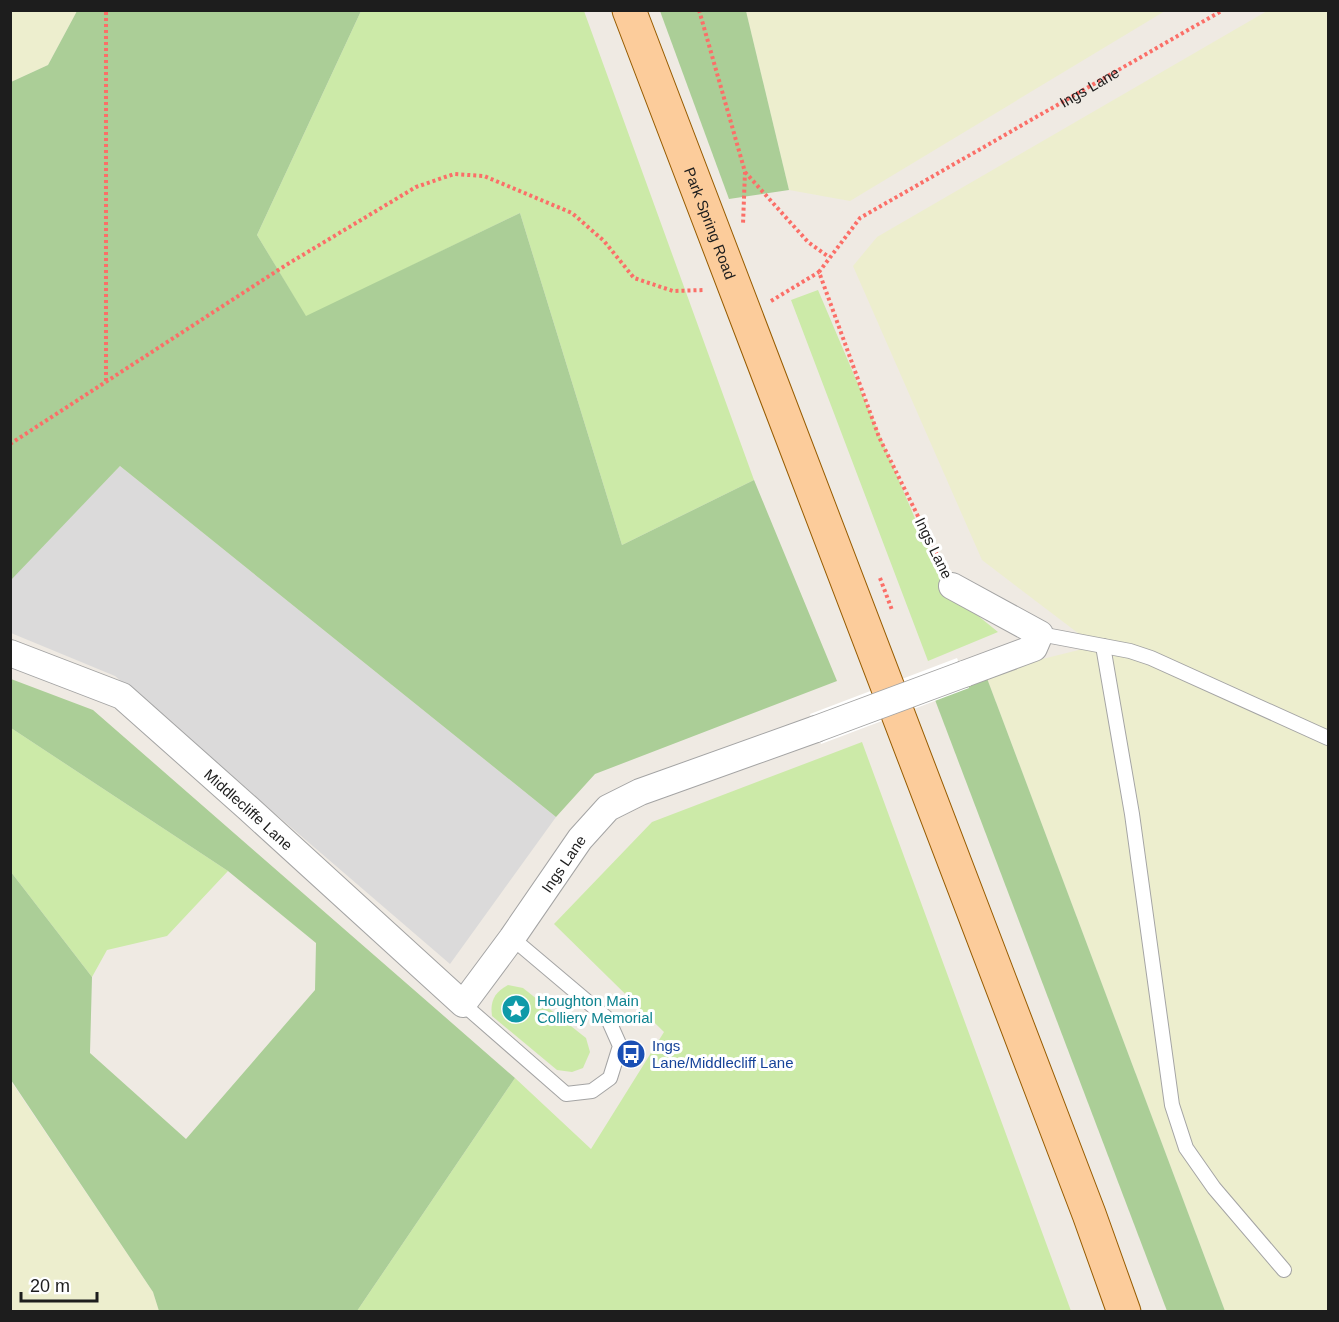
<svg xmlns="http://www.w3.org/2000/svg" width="1339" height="1322" font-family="Arial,sans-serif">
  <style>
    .residential { fill: #dbdada }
    .farmland { fill: #edeece }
    .grass { fill: #cceaa8 }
    .forest { fill: #abce97 }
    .pier { fill: #fff }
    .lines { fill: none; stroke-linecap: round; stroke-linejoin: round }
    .lane-casing { stroke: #a4a4a4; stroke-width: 16 }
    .street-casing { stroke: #a4a4a4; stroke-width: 28 }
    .primary-casing { stroke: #975c00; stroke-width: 35 }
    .path { stroke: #fb6f68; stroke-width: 4; stroke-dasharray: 3 3; stroke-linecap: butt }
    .lane { stroke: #fff; stroke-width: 14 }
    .street { stroke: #fff; stroke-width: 26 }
    .primary { stroke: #fccc9b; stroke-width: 33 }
    .street-bridge-casing { stroke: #a4a4a4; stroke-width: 28; stroke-linecap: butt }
    .street-bridge { stroke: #fff; stroke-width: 26 }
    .labels { text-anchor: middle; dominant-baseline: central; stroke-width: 6; stroke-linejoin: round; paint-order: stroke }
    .street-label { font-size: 15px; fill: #1d1d1d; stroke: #fff }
    .culture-label { font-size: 15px; fill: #0d838f; stroke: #fff; text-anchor: start }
    .transit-label { font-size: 15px; fill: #164399; stroke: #fff; text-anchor: start }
  </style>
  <rect width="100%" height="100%" fill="#efeae3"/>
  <polygon class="residential" points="120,466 556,817 450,964 115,676 11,633 10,580"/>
  <g class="farmland">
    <polygon points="10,11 77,11 48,65 11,82"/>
    <polygon points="746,11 1165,11 850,201 789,190"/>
    <polygon points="1267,11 1328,11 1328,1311 1225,1311 985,673 1095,646 982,560 853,266 877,237"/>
    <polygon points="10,1080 153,1292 159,1311 11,1311"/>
  </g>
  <g class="grass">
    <polygon points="361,11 584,11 754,480 622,545 520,213 306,317 257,235"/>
    <polygon points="818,290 945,589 998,632 928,661 791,300"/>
    <polygon points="11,728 228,871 167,936 107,950 92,977 11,872"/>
    <polygon points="862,742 1071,1311 357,1311 515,1078 591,1149 664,1032 554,924 652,822"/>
    <path d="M508,985L523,988L586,1038L590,1052L583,1068L572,1072L557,1070L492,1016C490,1001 494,993 508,985Z"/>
  </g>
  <g class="forest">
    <polygon points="77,11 361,11 257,235 306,316 520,213 622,545 754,480 837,681 595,774 556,817 120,466 11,580 11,82 48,65"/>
    <polygon points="660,11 746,11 789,190 729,199"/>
    <polygon points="985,673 1225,1311 1167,1311 932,692"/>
    <polygon points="11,679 93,710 515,1078 357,1311 159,1311 153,1292 11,1080 11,872 92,977 90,1053 186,1139 315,990 316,943 228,871 11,728"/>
  </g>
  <polygon class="pier" points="957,658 969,688 821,744 810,714"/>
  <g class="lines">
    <g class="lane-casing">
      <g id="lane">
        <polyline points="1040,634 1130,651 1151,658 1328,738"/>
        <polyline points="1103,646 1132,814 1172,1105 1186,1148 1214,1188 1284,1270"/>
        <polyline points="463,1004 566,1094 592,1091 610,1078 620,1046 608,1019 512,938"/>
      </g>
    </g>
    <g class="street-casing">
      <g id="street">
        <polyline points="952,586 1040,634 1034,648 964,674"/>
        <path id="s2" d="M10,653L122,696L248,808L463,1004L512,938L580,839L608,808L640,792L816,729"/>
      </g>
    </g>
    <g class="primary-casing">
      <g id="primary">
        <path id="s3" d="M629,10L1089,1214L1124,1312"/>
      </g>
    </g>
    <g class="path">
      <polyline points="699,10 745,172 743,224"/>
      <polyline points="745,172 808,242 829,257"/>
      <polyline points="771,301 819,272"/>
      <polyline points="106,381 106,10"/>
      <polyline points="10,444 286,265 416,187 454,174 484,176 572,213 604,241 634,278 673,291 705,290"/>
      <path id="s1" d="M942,565L879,437L819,272L860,218L1223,10"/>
      <polyline points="880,578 892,610"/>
    </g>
    <use href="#lane" class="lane"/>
    <use href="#street" class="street"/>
    <use href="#primary" class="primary"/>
    <g class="street-bridge-casing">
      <polyline id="street-bridge" points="816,729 964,674"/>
    </g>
    <use href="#street-bridge" class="street-bridge"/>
  </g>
  <defs>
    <g id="sight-disc" transform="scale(1.5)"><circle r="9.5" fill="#0f9aa8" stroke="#fff"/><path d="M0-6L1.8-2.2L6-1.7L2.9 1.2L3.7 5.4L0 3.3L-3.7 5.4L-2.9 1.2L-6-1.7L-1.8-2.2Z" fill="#fff"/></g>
    <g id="bus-disc" transform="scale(1.5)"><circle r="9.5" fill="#1a4fb4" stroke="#fff"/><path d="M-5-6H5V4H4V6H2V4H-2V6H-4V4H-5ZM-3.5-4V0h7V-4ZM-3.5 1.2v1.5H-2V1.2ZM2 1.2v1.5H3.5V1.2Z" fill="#fff"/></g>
  </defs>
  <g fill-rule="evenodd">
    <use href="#sight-disc" x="516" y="1009"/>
    <use href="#bus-disc" x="631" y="1054"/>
  </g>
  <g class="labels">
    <g class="street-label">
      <text stroke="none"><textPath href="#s1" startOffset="650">Ings Lane</textPath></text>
      <text stroke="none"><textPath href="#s3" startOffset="228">Park Spring Road</textPath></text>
      <text transform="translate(934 548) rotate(64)">Ings Lane</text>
      <text stroke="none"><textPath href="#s2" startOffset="290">Middlecliffe Lane</textPath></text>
      <text stroke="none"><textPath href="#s2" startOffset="752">Ings Lane</textPath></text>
    </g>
    <g class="culture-label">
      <text x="537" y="1000">Houghton Main<tspan x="537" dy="17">Colliery Memorial</tspan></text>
    </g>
    <g class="transit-label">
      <text x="652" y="1045">Ings<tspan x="652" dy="17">Lane/Middlecliff Lane</tspan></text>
    </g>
  </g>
  <rect width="1339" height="1322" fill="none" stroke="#1d1d1d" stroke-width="24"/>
  <path d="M21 1292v9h76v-9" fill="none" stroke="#1d1d1d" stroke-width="3"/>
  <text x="30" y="1292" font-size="18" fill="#1d1d1d" stroke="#ffffff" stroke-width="4.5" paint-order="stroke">20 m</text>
</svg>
